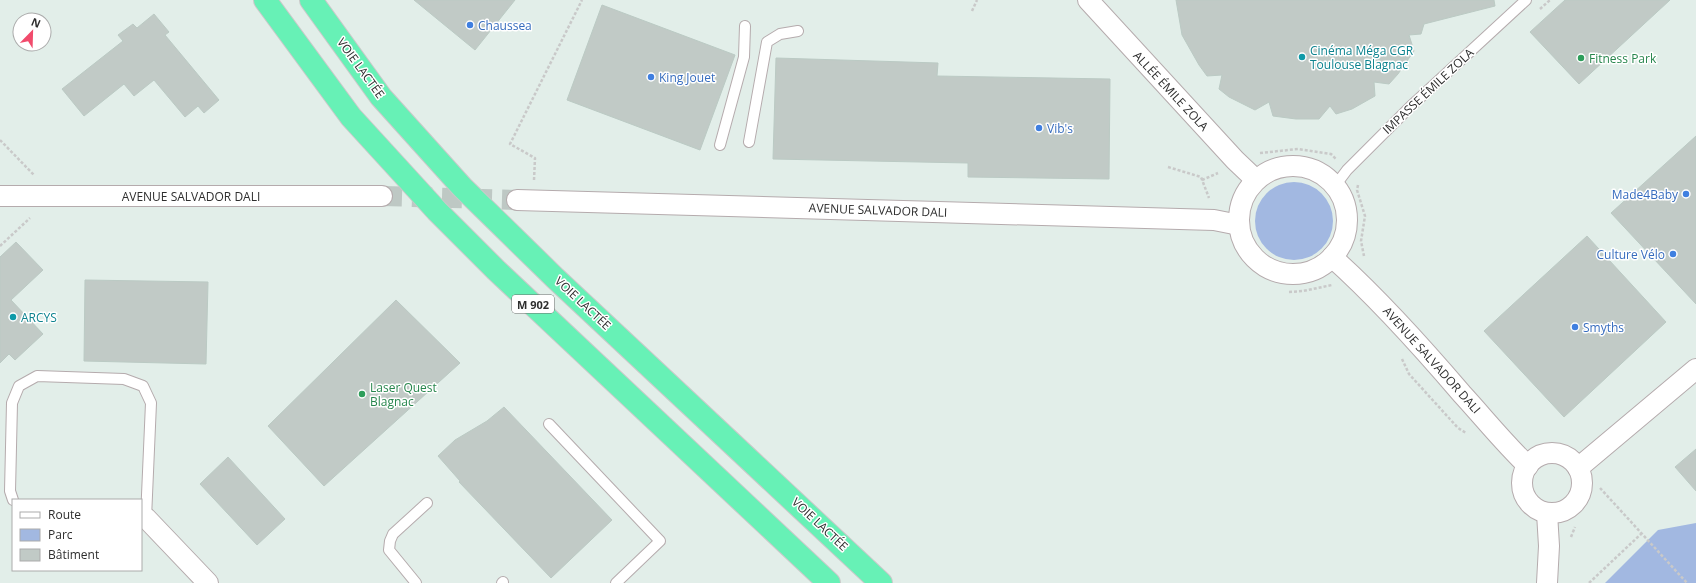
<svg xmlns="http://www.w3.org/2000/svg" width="1696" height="583" font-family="'Open Sans',sans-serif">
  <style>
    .green { fill: #a2b8e1 }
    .building { fill: #c1cac6; stroke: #bbcac4 }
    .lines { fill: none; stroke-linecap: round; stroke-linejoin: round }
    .minor-tunnel { stroke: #bec8c4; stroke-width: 20; stroke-dasharray: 20 10; stroke-linecap: butt }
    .service-casing { stroke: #b5abad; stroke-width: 12 }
    .minor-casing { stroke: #b5abad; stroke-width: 22 }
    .trunk-casing { stroke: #c9c9c9; stroke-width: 24 }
    .path { stroke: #c9c9c9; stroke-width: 2.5; stroke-dasharray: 3 2; stroke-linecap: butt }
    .service { stroke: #fff; stroke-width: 10 }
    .minor { stroke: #fff; stroke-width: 20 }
    .trunk { stroke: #67f1b6; stroke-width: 22 }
    .shop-dot { fill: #3f7fe0; stroke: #fff; stroke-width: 1.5 }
    .culture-dot { fill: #0f9aa8; stroke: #fff; stroke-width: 1.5 }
    .leisure-dot { fill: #2e9e5b; stroke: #fff; stroke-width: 1.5 }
    .labels { text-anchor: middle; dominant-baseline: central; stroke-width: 3; stroke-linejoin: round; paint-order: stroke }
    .shield { fill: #fff; stroke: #6d6d6d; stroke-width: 1 }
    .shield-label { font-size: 11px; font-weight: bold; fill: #2e2e2e }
    .shop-label { font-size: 12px; fill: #366cbe; stroke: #fff; text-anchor: start }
    .culture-label { font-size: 12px; fill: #0d838f; stroke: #fff; text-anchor: start }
    .leisure-label { font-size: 12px; fill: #27864d; stroke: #fff; text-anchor: start }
    .street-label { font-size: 12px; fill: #2e2e2e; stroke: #fff }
  </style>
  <rect width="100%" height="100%" fill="#e2eee9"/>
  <g class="green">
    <circle cx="1294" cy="221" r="39"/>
    <polygon points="1696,523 1696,583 1605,583 1658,530"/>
  </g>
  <g class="building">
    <polygon points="414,0 515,0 475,50"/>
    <polygon points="1176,0 1494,0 1495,6 1424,24 1421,34 1409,35 1414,51 1398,74 1389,84 1374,82 1375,96 1352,109 1336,114 1330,106 1319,119 1296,119 1273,116 1269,102 1255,110 1229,97 1219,89 1222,75 1207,76 1199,65 1182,35"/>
    <polygon points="1565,0 1670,0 1579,84 1530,32"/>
    <polygon points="602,5 735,55 700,150 567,100"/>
    <polygon points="154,14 169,32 165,35 219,100 204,113 198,106 185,117 154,80 134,96 124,84 84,116 62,89 123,41 118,35 133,24 137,28"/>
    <polygon points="776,58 938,63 937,76 1110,79 1109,179 968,177 968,163 773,159"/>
    <polygon points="1696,136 1696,304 1611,213"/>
    <polygon points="1587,236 1666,322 1564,417 1484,331"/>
    <polygon points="16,242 43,270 11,300 43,334 15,360 9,354 0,363 0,257"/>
    <polygon points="85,280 208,282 206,364 84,361"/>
    <polygon points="396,300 460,363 324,486 268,426"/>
    <polygon points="504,407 612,520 551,578 459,482 460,481 438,456 455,440 487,421"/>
    <polygon points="1696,449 1696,491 1675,467"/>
    <polygon points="228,457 285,519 257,545 200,484"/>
  </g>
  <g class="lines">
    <polyline class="minor-tunnel" points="382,196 517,200"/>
    <g class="service-casing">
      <g id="service">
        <polyline points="749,142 767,42 780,34 798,31"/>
        <polyline points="720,145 744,57 745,26"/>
        <polyline points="1335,186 1347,170 1410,107 1526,0"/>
        <polyline points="549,424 660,541 616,583"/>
        <polyline points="13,500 10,491 12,403 19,386 37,376 124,379 143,386 151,403 146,518 143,518"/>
        <polyline points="416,583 389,550 390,541 393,534 427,503"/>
        <polyline points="502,583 503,582"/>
      </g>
    </g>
    <g class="minor-casing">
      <g id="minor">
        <polyline points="1088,0 1235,160 1256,180"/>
        <circle cx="1293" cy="220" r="54"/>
        <polyline points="0,196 382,196"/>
        <polyline points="517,200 1214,220 1239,225"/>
        <path d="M1332,257C1379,299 1421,346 1462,394C1484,418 1504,443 1528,466"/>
        <circle cx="1552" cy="483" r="30"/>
        <polyline points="1578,468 1696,369"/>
        <polyline points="1547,513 1549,546 1547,583"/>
        <polyline points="146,518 208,583"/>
      </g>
    </g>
    <g class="trunk-casing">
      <g id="trunk">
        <polyline points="265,0 351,117 437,211 496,270 829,583"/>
        <polyline points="311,0 381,97 462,187 555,278 881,583"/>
      </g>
    </g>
    <g class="path">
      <polyline points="1540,9 1550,0"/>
      <polyline points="972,11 977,0"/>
      <polyline points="0,140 34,175"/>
      <polyline points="1260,153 1298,149 1331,154 1336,159"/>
      <polyline points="1168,167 1201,177 1209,198"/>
      <polyline points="534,180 535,158 510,144 582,0"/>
      <polyline points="1202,180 1218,173"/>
      <polyline points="1358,185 1357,190 1365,216 1361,241 1364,256"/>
      <polyline points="0,246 30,218"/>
      <polyline points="1289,292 1303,291 1332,285"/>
      <polyline points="1402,359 1409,374 1458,428 1466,433"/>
      <polyline points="1600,488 1687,583"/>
      <polyline points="1571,537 1575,527"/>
      <polyline points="1589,583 1641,534"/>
    </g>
    <use href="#service" class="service"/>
    <use href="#minor" class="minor"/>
    <use href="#trunk" class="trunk"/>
  </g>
  <g class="shop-dot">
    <circle cx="470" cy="25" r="4"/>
    <circle cx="651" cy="77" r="4"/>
    <circle cx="1039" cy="128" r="4"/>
    <circle cx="1686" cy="194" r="4"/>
    <circle cx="1673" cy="254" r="4"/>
    <circle cx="1575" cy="327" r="4"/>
  </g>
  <g class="culture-dot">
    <circle cx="1302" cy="57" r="4"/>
    <circle cx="13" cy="317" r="4"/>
  </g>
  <g class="leisure-dot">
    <circle cx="1581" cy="58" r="4"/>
    <circle cx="362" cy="394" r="4"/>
  </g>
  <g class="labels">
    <rect class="shield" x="512" y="295" width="42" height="18" rx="3"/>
    <g class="shield-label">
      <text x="533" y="304">M 902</text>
    </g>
    <g class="shop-label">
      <text x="478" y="25">Chaussea</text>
      <text x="659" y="77">King Jouet</text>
      <text x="1047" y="128">Vib's</text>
      <text x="1678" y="194" text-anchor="end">Made4Baby</text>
      <text x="1665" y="254" text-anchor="end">Culture Vélo</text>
      <text x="1583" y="327">Smyths</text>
    </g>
    <g class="culture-label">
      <text x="1310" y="50">Cinéma Méga CGR<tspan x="1310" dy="14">Toulouse Blagnac</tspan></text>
      <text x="21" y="317">ARCYS</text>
    </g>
    <g class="leisure-label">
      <text x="1589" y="58">Fitness Park</text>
      <text x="370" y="387">Laser Quest<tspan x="370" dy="14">Blagnac</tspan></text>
    </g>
    <g class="street-label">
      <text transform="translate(361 68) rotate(54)">VOIE LACTÉE</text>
      <text transform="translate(1171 91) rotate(47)">ALLÉE ÉMILE ZOLA</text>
      <text transform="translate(1428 91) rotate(-43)">IMPASSE ÉMILE ZOLA</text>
      <text x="191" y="196">AVENUE SALVADOR DALI</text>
      <text transform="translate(878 210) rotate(2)">AVENUE SALVADOR DALI</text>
      <text transform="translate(583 303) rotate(43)">VOIE LACTÉE</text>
      <text transform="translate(1432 360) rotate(48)">AVENUE SALVADOR DALI</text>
      <text transform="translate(820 524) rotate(43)">VOIE LACTÉE</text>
    </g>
  </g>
  <rect x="12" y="499" width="130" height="72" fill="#ffffff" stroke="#ababab"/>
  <rect x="20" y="512" width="20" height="6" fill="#ffffff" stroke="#ababab"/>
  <text x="48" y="519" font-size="12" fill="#2e2e2e">Route</text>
  <rect x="20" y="529" width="20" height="12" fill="#a2b8e1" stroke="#ababab"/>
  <text x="48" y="539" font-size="12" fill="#2e2e2e">Parc</text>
  <rect x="20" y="549" width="20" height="12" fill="#c1cac6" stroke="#ababab"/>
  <text x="48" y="559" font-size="12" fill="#2e2e2e">Bâtiment</text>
  <g transform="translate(32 32) rotate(23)"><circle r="19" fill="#ffffff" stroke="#ababab"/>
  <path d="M0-3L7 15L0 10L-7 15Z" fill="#f14b6c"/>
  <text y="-6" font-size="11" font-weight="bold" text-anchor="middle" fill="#2e2e2e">N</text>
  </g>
</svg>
